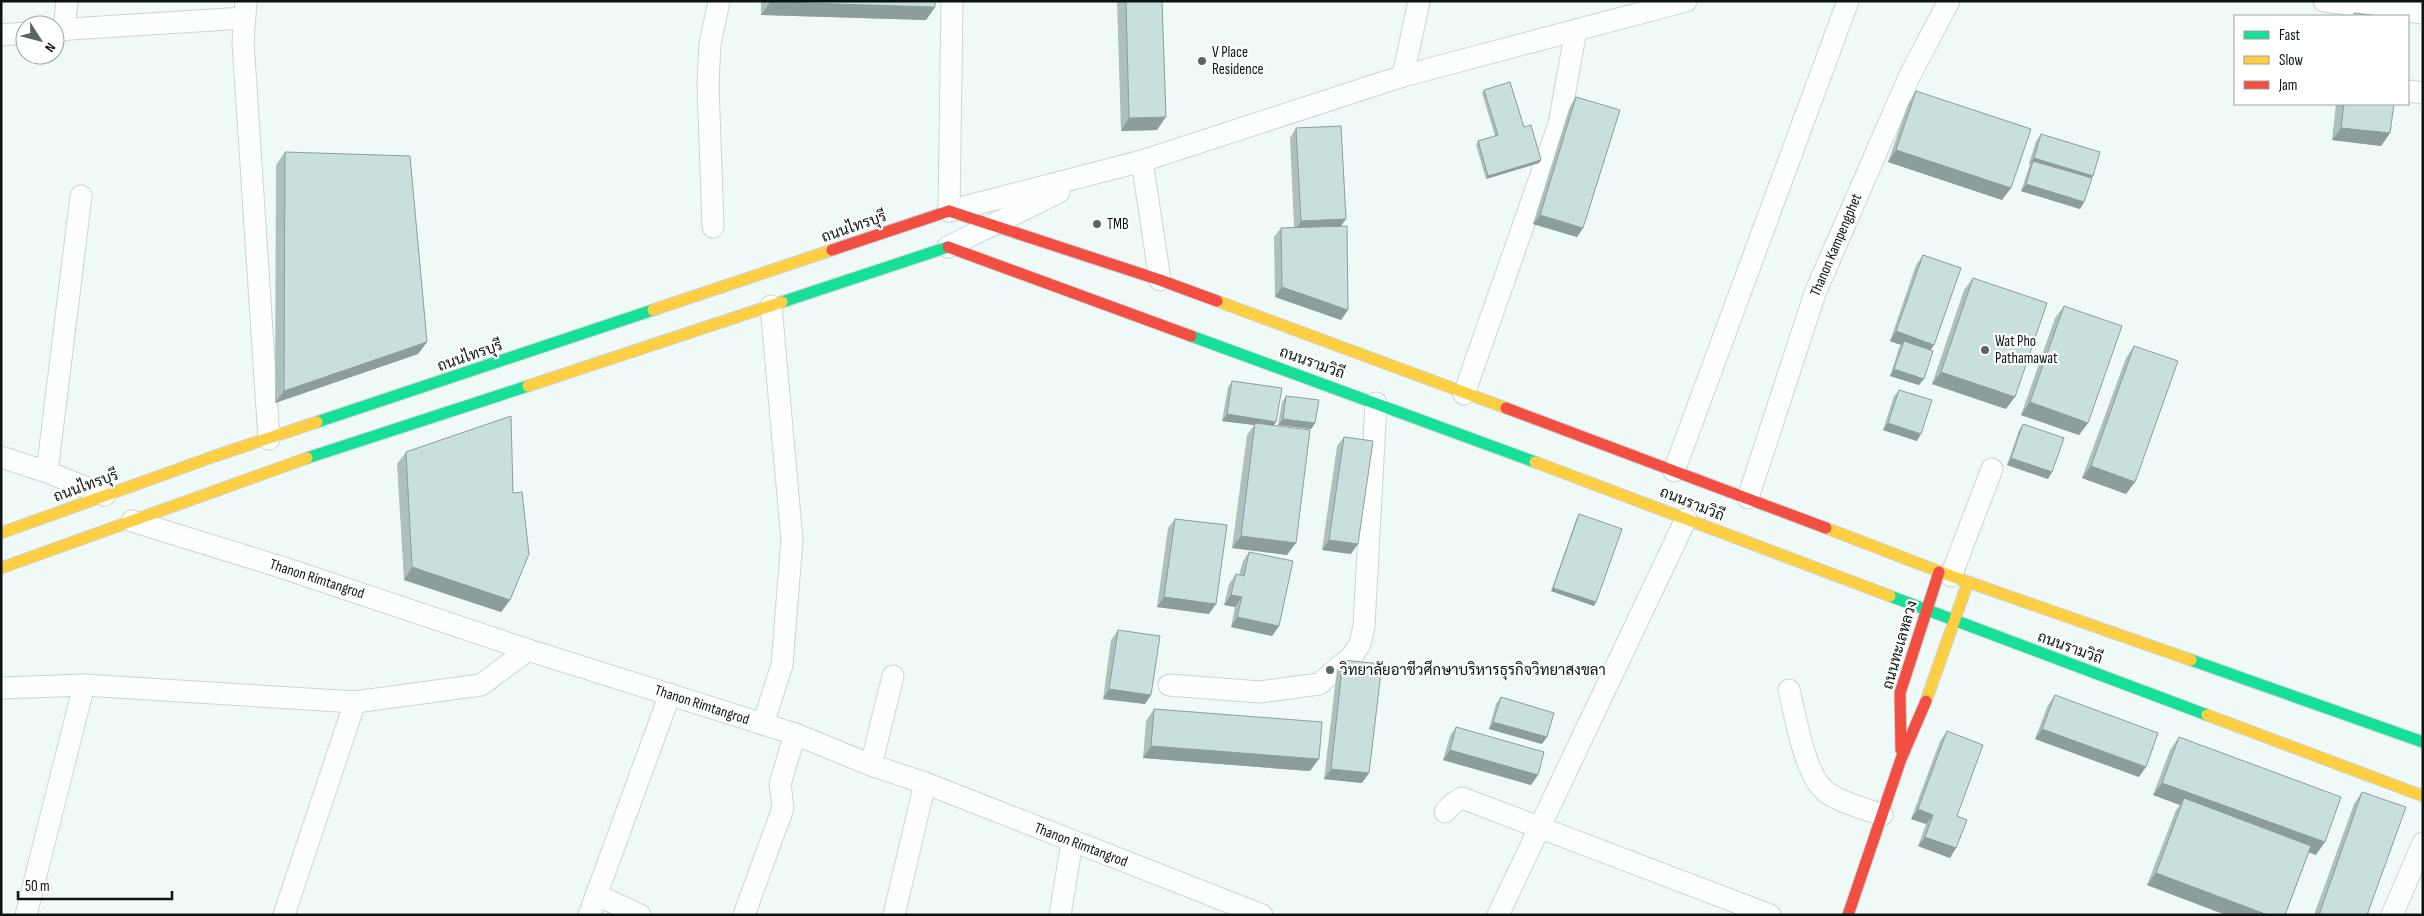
<svg xmlns="http://www.w3.org/2000/svg" width="2424" height="916" font-family="'Sofia Sans Condensed',Sarabun,sans-serif">
  <style>
    .lines { fill: none; stroke-linecap: round; stroke-linejoin: round }
    .street-casing { stroke: #cbd5d4; stroke-width: 23 }
    .fast-casing { stroke: #cbd5d4; stroke-width: 13 }
    .slow-casing { stroke: #cbd5d4; stroke-width: 13 }
    .jam-casing { stroke: #cbd5d4; stroke-width: 13 }
    .street { stroke: #fdfefe; stroke-width: 21 }
    .fast { stroke: #16e098; stroke-width: 11 }
    .slow { stroke: #ffcf43; stroke-width: 11 }
    .jam { stroke: #f24e42; stroke-width: 11 }
    .wall { fill: #acc1be }
    .shaded-wall { fill: #8c9d9b }
    .building { fill: #c8e0dd; stroke: #8c9d9b }
    .poi-dot { fill: #5b6463; stroke: #fff; stroke-width: 2 }
    .labels { text-anchor: middle; dominant-baseline: central; stroke-width: 4.5; stroke-linejoin: round; paint-order: stroke }
    .poi-label { font-size: 15px; fill: #0b1413; stroke: #fff; text-anchor: start }
    .street-label { font-size: 15px; fill: #0b1413; stroke: #fff }
  </style>
  <rect width="100%" height="100%" fill="#effaf8"/>
  <g class="lines">
    <g class="street-casing">
      <g id="street">
        <polyline points="246,1 243,42 269,439"/>
        <polyline points="952,1 949,211 1142,161 1403,76 1686,1"/>
        <polyline points="2324,1 2423,13"/>
        <polyline points="55,30 244,18"/>
        <polyline points="64,30 67,1"/>
        <polyline points="1,35 25,33"/>
        <polyline points="1403,76 1419,1"/>
        <polyline points="2408,91 2423,93"/>
        <polyline points="1142,161 1160,280"/>
        <polyline points="713,227 708,84 710,44 719,1"/>
        <polyline points="948,247 1059,192"/>
        <polyline points="1464,394 1559,124 1576,30"/>
        <polyline points="1,457 47,472 105,495"/>
        <polyline points="1674,471 1848,1"/>
        <polyline points="47,472 81,196"/>
        <polyline points="1748,498 1815,293 1910,75 1949,1"/>
        <polyline points="132,521 284,568 528,650 795,734 871,765 925,783 1262,915"/>
        <polyline points="1951,576 1992,469"/>
        <polyline points="1169,685 1260,692 1319,684 1352,656 1360,644 1364,626 1376,403"/>
        <polyline points="1,688 84,685 355,702 481,685 528,650"/>
        <path d="M1789,690C1796,717 1804,773 1825,791C1840,803 1864,808 1882,815"/>
        <polyline points="763,724 782,665 792,540 771,306"/>
        <polyline points="871,765 893,676"/>
        <polyline points="1445,812 1452,804 1462,798 1770,915"/>
        <polyline points="597,895 640,915"/>
        <polyline points="26,915 84,685"/>
        <polyline points="284,915 355,702"/>
        <polyline points="589,915 670,694"/>
        <polyline points="744,915 783,808 780,784 795,734"/>
        <polyline points="894,915 925,783"/>
        <polyline points="1060,915 1072,842"/>
        <polyline points="1498,915 1686,519"/>
        <polyline points="2392,915 2423,843"/>
      </g>
    </g>
    <g class="fast-casing">
      <g id="fast">
        <polyline points="782,302 948,247"/>
        <polyline points="1191,336 1535,462"/>
        <polyline points="317,422 653,310"/>
        <polyline points="307,458 528,386"/>
        <polyline points="1890,596 2207,715"/>
        <polyline points="2191,660 2423,742"/>
      </g>
    </g>
    <g class="slow-casing">
      <g id="slow">
        <polyline points="1217,301 1506,408"/>
        <polyline points="653,310 832,250"/>
        <polyline points="528,386 782,302"/>
        <polyline points="1535,462 1890,596"/>
        <polyline points="1826,528 1951,576 2191,660"/>
        <polyline points="1,533 215,456 317,422"/>
        <polyline points="1,568 307,458"/>
        <polyline points="1926,701 1968,582"/>
        <polyline points="2207,715 2423,796"/>
      </g>
    </g>
    <g class="jam-casing">
      <g id="jam">
        <polyline points="949,211 1160,280 1217,301"/>
        <polyline points="948,247 1191,336"/>
        <polyline points="832,250 949,211"/>
        <polyline points="1506,408 1826,528"/>
        <polyline points="1901,750 1900,693 1939,572"/>
        <polyline points="1848,915 1901,759 1926,701"/>
      </g>
    </g>
    <use href="#street" class="street"/>
    <use href="#fast" class="fast"/>
    <use href="#slow" class="slow"/>
    <use href="#jam" class="jam"/>
  </g>
  <g class="wall">
    <polygon points="761,1 935,1 935,7 926,20 761,15"/>
    <polygon points="1117,1 1162,1 1157,130 1121,131"/>
    <polygon points="1484,90 1524,127 1541,160 1539,163 1486,179 1476,145 1478,141 1495,136 1482,93"/>
    <polygon points="1916,91 2002,200 1888,162 1908,104"/>
    <polygon points="1576,97 1583,228 1577,237 1533,224 1570,106"/>
    <polygon points="2336,104 2394,104 2390,133 2381,146 2332,140"/>
    <polygon points="1296,128 1340,226 1341,320 1275,297 1274,237 1281,228 1294,227 1290,138"/>
    <polygon points="2041,134 2093,176 2091,178 2084,202 2080,209 2021,191 2030,164 2029,164 2036,141"/>
    <polygon points="285,152 427,342 418,354 275,403 276,165"/>
    <polygon points="1923,255 1931,350 1919,385 1890,376 1899,348 1901,345 1890,341 1916,265"/>
    <polygon points="1973,278 2006,409 1932,384 1964,290"/>
    <polygon points="2064,306 2088,423 2079,435 2021,415 2055,318"/>
    <polygon points="2134,346 2126,494 2082,478 2126,358"/>
    <polygon points="1232,381 1274,425 1287,555 1232,548 1247,435 1254,425 1222,421 1228,387"/>
    <polygon points="1899,390 1917,441 1883,430 1894,396"/>
    <polygon points="1286,396 1315,423 1311,429 1278,425 1282,402"/>
    <polygon points="2023,424 2052,472 2048,479 2007,465 2019,430"/>
    <polygon points="1344,437 1351,554 1322,550 1337,446"/>
    <polygon points="406,452 510,600 501,612 404,580 397,464"/>
    <polygon points="1579,514 1596,602 1594,606 1551,591 1577,517"/>
    <polygon points="1175,519 1209,614 1157,607 1168,528"/>
    <polygon points="1249,552 1279,626 1272,636 1231,627 1235,607 1224,605 1229,584 1236,574 1239,575 1243,561"/>
    <polygon points="1118,630 1145,704 1103,699 1111,640"/>
    <polygon points="1343,660 1362,783 1324,779 1337,669"/>
    <polygon points="2055,695 2139,777 2035,739 2048,705"/>
    <polygon points="1501,697 1542,744 1489,729 1496,704"/>
    <polygon points="1154,709 1310,771 1143,758 1146,721"/>
    <polygon points="1456,727 1538,775 1531,785 1443,760 1450,736"/>
    <polygon points="1947,731 1957,816 1950,858 1918,846 1926,824 1911,819 1940,741"/>
    <polygon points="2179,737 2316,855 2309,852 2285,915 2226,915 2147,885 2176,810 2180,805 2153,795 2170,750"/>
    <polygon points="2362,792 2367,915 2314,915 2354,804"/>
  </g>
  <g class="shaded-wall">
    <polygon points="770,2 935,7 926,20 761,15"/>
    <polygon points="1166,117 1157,130 1121,131 1129,118"/>
    <polygon points="2341,128 2390,133 2381,146 2332,140"/>
    <polygon points="1896,150 2011,188 2002,200 1888,162"/>
    <polygon points="2034,158 2093,176 2088,182 2033,161 2030,164 2029,164"/>
    <polygon points="1541,160 1539,163 1486,179 1488,176"/>
    <polygon points="2026,184 2084,202 2080,209 2021,191"/>
    <polygon points="1540,215 1583,228 1577,237 1533,224"/>
    <polygon points="1346,219 1339,229 1295,231 1301,221"/>
    <polygon points="1282,287 1348,310 1341,320 1275,297"/>
    <polygon points="1896,331 1934,345 1928,354 1904,341 1901,345 1890,341"/>
    <polygon points="427,342 418,354 275,403 284,391"/>
    <polygon points="1894,369 1924,379 1919,385 1890,376"/>
    <polygon points="1941,372 2015,397 2006,409 1932,384"/>
    <polygon points="2030,402 2088,423 2079,435 2021,415"/>
    <polygon points="1227,414 1276,422 1272,428 1255,423 1254,425 1222,421"/>
    <polygon points="1283,419 1315,423 1311,429 1278,425"/>
    <polygon points="1888,423 1921,434 1917,441 1883,430"/>
    <polygon points="2011,458 2052,472 2048,479 2007,465"/>
    <polygon points="2091,466 2135,482 2126,494 2082,478"/>
    <polygon points="1241,536 1296,543 1287,555 1232,548"/>
    <polygon points="1329,540 1358,544 1351,554 1322,550"/>
    <polygon points="412,567 510,600 501,612 404,580"/>
    <polygon points="1553,588 1596,602 1594,606 1551,591"/>
    <polygon points="1231,595 1242,597 1235,607 1224,605"/>
    <polygon points="1164,597 1216,604 1209,614 1157,607"/>
    <polygon points="1237,617 1279,626 1272,636 1231,627"/>
    <polygon points="1109,689 1151,695 1145,704 1103,699"/>
    <polygon points="1493,722 1547,737 1542,744 1489,729"/>
    <polygon points="2042,729 2146,767 2139,777 2035,739"/>
    <polygon points="1151,746 1319,759 1310,771 1143,758"/>
    <polygon points="1450,750 1538,775 1531,785 1443,760"/>
    <polygon points="1331,769 1369,773 1362,783 1324,779"/>
    <polygon points="2162,783 2325,842 2316,855 2181,805 2184,798 2180,805 2153,795"/>
    <polygon points="1918,809 1933,815 1926,824 1911,819"/>
    <polygon points="1925,837 1956,848 1950,858 1918,846"/>
    <polygon points="2156,873 2268,915 2226,915 2147,885"/>
  </g>
  <g class="building">
    <polygon points="770,1 935,1 935,7 770,2"/>
    <polygon points="1126,1 1162,1 1166,117 1129,118"/>
    <polygon points="2354,13 2381,16 2354,16"/>
    <polygon points="1510,82 1524,127 1531,125 1541,160 1488,176 1478,141 1498,135 1484,90"/>
    <polygon points="1916,91 2031,129 2011,188 1896,150"/>
    <polygon points="1576,97 1620,110 1583,228 1540,215"/>
    <polygon points="2344,104 2394,104 2390,133 2341,128"/>
    <polygon points="1341,126 1346,219 1301,221 1296,128"/>
    <polygon points="2041,134 2100,152 2093,176 2034,158"/>
    <polygon points="285,152 410,156 427,342 284,391"/>
    <polygon points="2033,161 2092,178 2084,202 2026,184"/>
    <polygon points="1347,226 1348,310 1282,287 1281,228"/>
    <polygon points="1923,255 1961,268 1934,345 1896,331"/>
    <polygon points="1973,278 2047,303 2015,397 1941,372"/>
    <polygon points="2064,306 2122,326 2088,423 2030,402"/>
    <polygon points="1904,341 1933,351 1924,379 1894,369"/>
    <polygon points="2134,346 2178,361 2135,482 2091,466"/>
    <polygon points="1232,381 1282,388 1276,422 1227,414"/>
    <polygon points="1899,390 1932,400 1921,434 1888,423"/>
    <polygon points="1286,396 1319,400 1315,423 1283,419"/>
    <polygon points="511,416 513,493 522,492 529,554 510,600 412,567 406,452"/>
    <polygon points="1255,423 1310,430 1296,543 1241,536"/>
    <polygon points="2023,424 2064,438 2052,472 2011,458"/>
    <polygon points="1344,437 1373,441 1358,544 1329,540"/>
    <polygon points="1579,514 1622,529 1596,602 1553,588"/>
    <polygon points="1175,519 1227,525 1216,604 1164,597"/>
    <polygon points="1249,552 1293,561 1279,626 1237,617 1242,597 1231,595 1236,574 1244,576"/>
    <polygon points="1118,630 1160,636 1151,695 1109,689"/>
    <polygon points="1343,660 1382,664 1369,773 1331,769"/>
    <polygon points="2055,695 2158,733 2146,767 2042,729"/>
    <polygon points="1501,697 1554,713 1547,737 1493,722"/>
    <polygon points="1154,709 1322,722 1319,759 1151,746"/>
    <polygon points="1456,727 1544,752 1538,775 1450,750"/>
    <polygon points="1947,731 1983,745 1957,816 1967,820 1956,848 1925,837 1933,815 1918,809"/>
    <polygon points="2179,737 2341,797 2325,842 2162,783"/>
    <polygon points="2362,792 2406,807 2367,915 2319,915"/>
    <polygon points="2184,798 2311,846 2285,915 2268,915 2156,873"/>
  </g>
  <g class="poi-dot">
    <circle cx="1202" cy="61" r="5"/>
    <circle cx="1097" cy="224" r="5"/>
    <circle cx="1985" cy="350" r="5"/>
    <circle cx="1330" cy="670" r="5"/>
  </g>
  <g class="labels">
    <g class="poi-label">
      <text x="1212" y="52">V Place<tspan x="1212" dy="17">Residence</tspan></text>
      <text x="1107" y="224">TMB</text>
      <text x="1995" y="341">Wat Pho<tspan x="1995" dy="17">Pathamawat</tspan></text>
      <text x="1340" y="670">วิทยาลัยอาชีวศึกษาบริหารธุรกิจวิทยาสงขลา</text>
    </g>
    <g class="street-label">
      <text transform="translate(854 227) rotate(-19)">ถนนไทรบุรี</text>
      <text transform="translate(1836 245) rotate(-67)">Thanon Kampengphet</text>
      <text transform="translate(470 356) rotate(-19)">ถนนไทรบุรี</text>
      <text transform="translate(1312 363) rotate(20)">ถนนรามวิถี</text>
      <text transform="translate(86 486) rotate(-20)">ถนนไทรบุรี</text>
      <text transform="translate(1692 504) rotate(22)">ถนนรามวิถี</text>
      <text transform="translate(317 579) rotate(18)">Thanon Rimtangrod</text>
      <text transform="translate(1900 645) rotate(-74)">ถนนทะเลหลวง</text>
      <text transform="translate(2070 648) rotate(20)">ถนนรามวิถี</text>
      <text transform="translate(702 705) rotate(18)">Thanon Rimtangrod</text>
      <text transform="translate(1081 845) rotate(21)">Thanon Rimtangrod</text>
    </g>
  </g>
  <rect width="2424" height="916" fill="none" stroke="#0b1413" stroke-width="5"/>
  <rect x="2234" y="15" width="175" height="90" fill="#ffffff" stroke="#9da1a1"/>
  <rect x="2244" y="31" width="25" height="8" fill="#16e098" stroke="#9da1a1"/>
  <text x="2279" y="40" font-size="15" fill="#0b1413">Fast</text>
  <rect x="2244" y="56" width="25" height="8" fill="#ffcf43" stroke="#9da1a1"/>
  <text x="2279" y="65" font-size="15" fill="#0b1413">Slow</text>
  <rect x="2244" y="81" width="25" height="8" fill="#f24e42" stroke="#9da1a1"/>
  <text x="2279" y="90" font-size="15" fill="#0b1413">Jam</text>
  <g transform="translate(40 40) rotate(126)"><circle r="24" fill="#ffffff" stroke="#9da1a1"/>
  <path d="M0-4L9 19L0 12L-9 19Z" fill="#5b6463"/>
  <text y="-8" font-size="14" font-weight="bold" text-anchor="middle" fill="#0b1413">N</text>
  </g>
  <path d="M18 891v8h154v-8" fill="none" stroke="#0b1413" stroke-width="2.5"/>
  <text x="25" y="891" font-size="15" fill="#0b1413" stroke="#ffffff" stroke-width="4" paint-order="stroke">50 m</text>
</svg>
